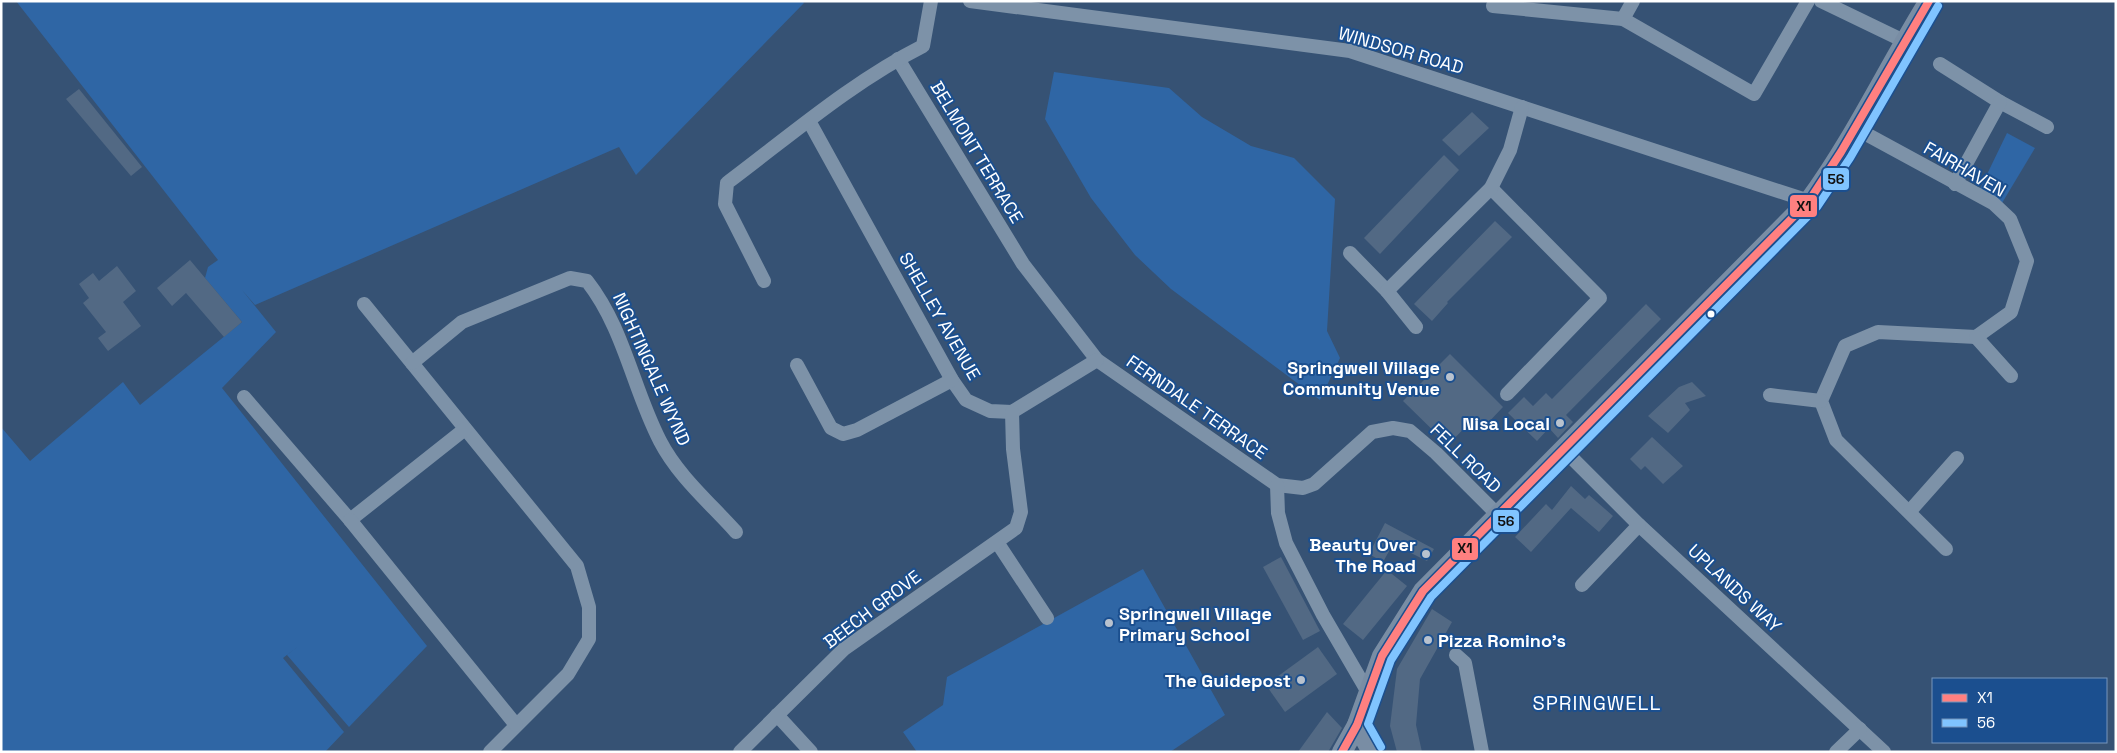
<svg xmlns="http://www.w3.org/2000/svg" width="2117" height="753" font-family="'Space Grotesk',sans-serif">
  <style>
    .green { fill: #2f66a5 }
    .building { fill: #526984 }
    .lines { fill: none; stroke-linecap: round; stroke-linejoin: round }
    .street { stroke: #7d92a8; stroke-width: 14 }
    .secondary { stroke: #798da4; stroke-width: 20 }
    .bus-1-casing { stroke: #1b4f8f; stroke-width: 11 }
    .bus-2-casing { stroke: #1b4f8f; stroke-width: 11 }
    .bus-1 { stroke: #ff8080; stroke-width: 8 }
    .bus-2 { stroke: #80c4ff; stroke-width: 8 }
    .bus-dot { fill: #fff; stroke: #1b4f8f; stroke-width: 2 }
    .poi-dot { fill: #b9c2ce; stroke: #1b4f8f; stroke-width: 2 }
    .labels { text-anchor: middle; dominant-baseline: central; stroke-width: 4; stroke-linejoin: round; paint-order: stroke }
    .street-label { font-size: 18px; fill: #fff; stroke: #1b4f8f }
    .poi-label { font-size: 18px; font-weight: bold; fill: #fff; stroke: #1b4f8f; text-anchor: end }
    .quarter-label { font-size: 20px; letter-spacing: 1px; fill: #fff; stroke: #1b4f8f }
    .line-badge { stroke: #1b4f8f; stroke-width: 2 }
    .pale-badge-label { font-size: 14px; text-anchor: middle; font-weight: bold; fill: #111 }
  </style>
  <rect width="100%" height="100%" fill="#365274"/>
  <g class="green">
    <polygon points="16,1 802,1 804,3 636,175 619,147 255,305 242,290 276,332 222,388 427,646 349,727 287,655 301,644 283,658 344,732 325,752 1,752 1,427 30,461 123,382 140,405 242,322 205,278 208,267 218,260"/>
    <polygon points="1054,72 1169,88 1202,117 1251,146 1294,158 1335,199 1327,331 1340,358 1320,400 1171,289 1135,255 1091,198 1045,119"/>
    <polygon points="2007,133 2035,148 1999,208 1977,195"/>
    <polygon points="1143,569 1225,715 1170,752 917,752 903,732 943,705 947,677"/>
  </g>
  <g class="building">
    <polygon points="79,89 142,167 131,176 66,99"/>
    <polygon points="1472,112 1489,128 1459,156 1442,140"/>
    <polygon points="1444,155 1459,170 1380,254 1364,238"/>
    <polygon points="1495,221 1512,237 1447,302 1448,303 1432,321 1414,304"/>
    <polygon points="190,260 242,322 224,337 186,293 172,306 157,288"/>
    <polygon points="117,266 136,291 123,302 141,326 108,351 98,338 106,332 83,303 89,298 79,284 93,273 99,281"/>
    <polygon points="1646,304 1661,319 1566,415 1573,422 1558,438 1549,428 1537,441 1508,413 1524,397 1533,406 1546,393 1552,399"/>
    <polygon points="1450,354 1503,407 1484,427 1474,418 1448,445 1403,401"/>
    <polygon points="1692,382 1706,396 1685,403 1690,410 1668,433 1648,416 1679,387"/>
    <polygon points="1652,437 1683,466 1663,484 1645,466 1641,470 1630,459"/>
    <polygon points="1571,486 1585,499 1589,495 1613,516 1599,532 1571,508 1531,552 1515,537 1546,504 1552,510"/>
    <polygon points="1385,523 1434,549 1427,561 1393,544 1383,562 1369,554"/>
    <polygon points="1281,557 1320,631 1303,640 1263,567"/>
    <polygon points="1387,570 1407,586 1363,640 1343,624"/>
    <polygon points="1432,609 1452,622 1420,679 1416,725 1422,752 1397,752 1390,726 1397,669"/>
    <polygon points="1318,647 1337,674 1285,712 1266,685"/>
    <polygon points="1327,712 1342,728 1331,747 1328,752 1298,752"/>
  </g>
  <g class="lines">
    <g class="street">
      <polyline points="970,1 1350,51 1809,201"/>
      <polyline points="1821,1 1904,41"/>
      <polyline points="1493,6 1623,19 1754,94 1808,1"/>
      <polyline points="1623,19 1633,1"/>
      <polyline points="898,59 1023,264 1097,360 1277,485 1303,488 1314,484 1372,432 1393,428 1410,431 1436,453 1499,516"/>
      <polyline points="1940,64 2000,102 2047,127"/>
      <polyline points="809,121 952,380 966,400 990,411 1012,412 1097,360"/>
      <polyline points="1855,128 1993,203 2010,219 2027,261 2011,312 1976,337 1878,332 1845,346 1821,401 1836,440 1946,549"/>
      <polyline points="1955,184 2000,102"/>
      <polyline points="1491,188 1600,298 1507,394"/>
      <polyline points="1350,253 1387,291"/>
      <path d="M764,281L725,204L727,183C791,135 852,82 923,46L931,1"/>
      <polyline points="364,304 577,566 589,607 589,639 568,674 490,752"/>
      <polyline points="1416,327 1387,291 1491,188 1510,150 1522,107"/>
      <polyline points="1976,337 2011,376"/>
      <path d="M412,363L462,322L570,278L587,281C624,328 633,389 660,441C678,476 710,503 736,532"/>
      <polyline points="797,365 831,428 843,434 857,430 952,380"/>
      <polyline points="1770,395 1821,401"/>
      <polyline points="244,397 350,520 465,429"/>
      <polyline points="1564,450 1639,525 1884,752"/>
      <polyline points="1277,485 1278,513 1286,543 1323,615 1369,694"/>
      <polyline points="1910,511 1957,458"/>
      <polyline points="350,520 516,725"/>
      <polyline points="997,542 1047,618"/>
      <polyline points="1582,585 1639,525"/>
      <polyline points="1456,655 1465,663 1482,752"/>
      <polyline points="777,715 811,752"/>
      <polyline points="740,752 844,649 1016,528 1021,512 1013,449 1012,412"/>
      <polyline points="1836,752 1860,729"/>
    </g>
    <g class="secondary">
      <polyline points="1357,725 1372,752"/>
      <path d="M1342,752L1357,725L1382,656L1423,591L1809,201C1855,138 1888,67 1929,1"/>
    </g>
    <g class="bus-1-casing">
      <polyline id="bus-1" points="1342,752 1357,725 1382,656 1423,591 1809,201 1841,152 1929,1"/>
    </g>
    <g class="bus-2-casing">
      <polyline id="bus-2" points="1381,747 1368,724 1391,660 1431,597 1817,207 1850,158 1938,6"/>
    </g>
    <use href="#bus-1" class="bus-1"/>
    <use href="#bus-2" class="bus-2"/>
  </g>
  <circle class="bus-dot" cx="1711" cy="314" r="4.5"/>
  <g class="poi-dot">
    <circle cx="1450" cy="377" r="5"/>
    <circle cx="1560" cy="423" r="5"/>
    <circle cx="1426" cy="554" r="5"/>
    <circle cx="1109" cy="623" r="5"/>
    <circle cx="1428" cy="640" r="5"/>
    <circle cx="1301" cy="680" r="5"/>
  </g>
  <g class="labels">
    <g class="street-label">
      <text transform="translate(1401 50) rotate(16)">WINDSOR ROAD</text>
      <text transform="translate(977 152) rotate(59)">BELMONT TERRACE</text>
      <text transform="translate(1965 169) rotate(30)">FAIRHAVEN</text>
      <text transform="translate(940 316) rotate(60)">SHELLEY AVENUE</text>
      <text transform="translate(652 369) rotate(66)">NIGHTINGALE WYND</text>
      <text transform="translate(1197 407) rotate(35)">FERNDALE TERRACE</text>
      <text transform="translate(1466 458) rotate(44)">FELL ROAD</text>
      <text transform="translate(1735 588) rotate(43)">UPLANDS WAY</text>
      <text transform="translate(872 609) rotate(-37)">BEECH GROVE</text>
    </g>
    <g class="poi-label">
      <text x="1440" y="367">Springwell Village<tspan x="1440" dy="21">Community Venue</tspan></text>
      <text x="1550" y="423">Nisa Local</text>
      <text x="1416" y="544">Beauty Over<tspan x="1416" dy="21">The Road</tspan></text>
      <text x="1119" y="613" text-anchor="start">Springwell Village<tspan x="1119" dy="21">Primary School</tspan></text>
      <text x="1438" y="640" text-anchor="start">Pizza Romino's</text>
      <text x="1291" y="680">The Guidepost</text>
    </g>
    <g class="quarter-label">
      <text x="1597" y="703">SPRINGWELL</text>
    </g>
  </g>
  <g class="line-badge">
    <rect x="1822" y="167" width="28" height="24" rx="5" fill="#80c4ff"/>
    <rect x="1789" y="194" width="29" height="24" rx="5" fill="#ff8080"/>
    <rect x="1492" y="509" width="28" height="24" rx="5" fill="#80c4ff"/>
    <rect x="1451" y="537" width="28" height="24" rx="5" fill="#ff8080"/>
  </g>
  <g class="pale-badge-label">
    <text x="1836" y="184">56</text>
    <text x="1804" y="211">X1</text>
    <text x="1506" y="526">56</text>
    <text x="1465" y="553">X1</text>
  </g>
  <rect width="2117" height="753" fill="none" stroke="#ffffff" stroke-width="5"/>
  <rect x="1932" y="678" width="175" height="65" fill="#1b4f8f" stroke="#7695bc"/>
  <rect x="1942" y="694" width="25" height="8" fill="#ff8080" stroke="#7695bc"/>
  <text x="1977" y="703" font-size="15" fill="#ffffff">X1</text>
  <rect x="1942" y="719" width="25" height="8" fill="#80c4ff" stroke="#7695bc"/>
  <text x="1977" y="728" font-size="15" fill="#ffffff">56</text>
</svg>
